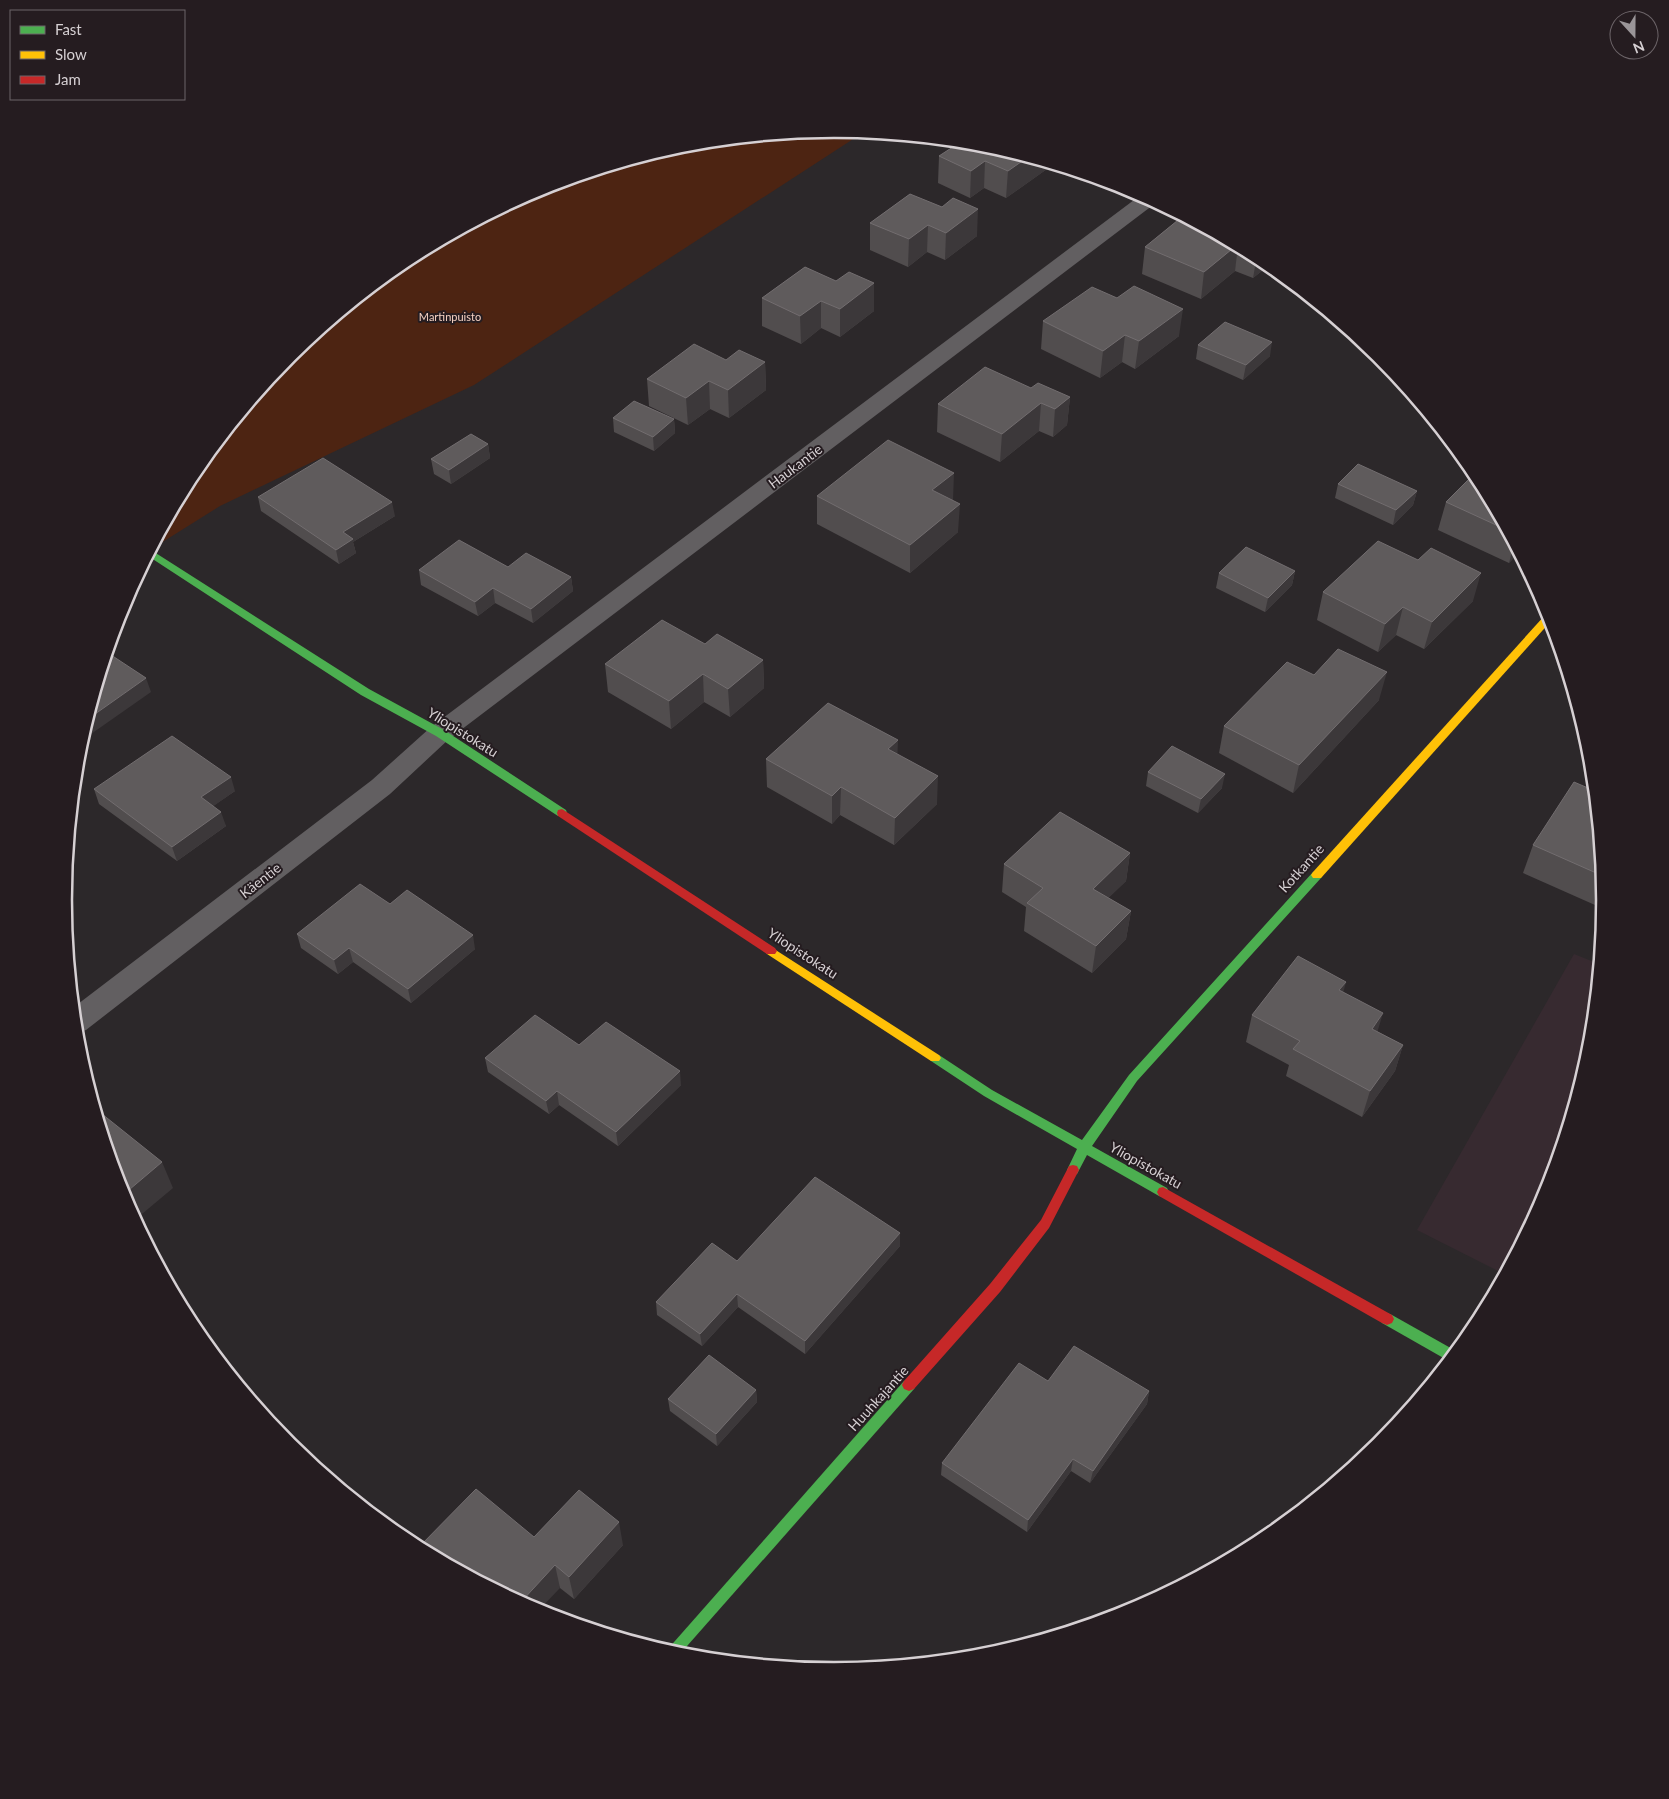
<svg xmlns="http://www.w3.org/2000/svg" width="1669" height="1799" font-family="Lato,sans-serif">
  <style>
    .built { fill: #372a30 }
    .green { fill: #4d2412 }
    .lines { fill: none; stroke-linecap: round; stroke-linejoin: round }
    .street { fill: #625f61; fill-rule: evenodd }
    .fast { fill: #4caf50; fill-rule: evenodd }
    .slow { fill: #ffc107; fill-rule: evenodd }
    .jam { fill: #c62828; fill-rule: evenodd }
    .wall { fill: #514d4e }
    .shaded-wall { fill: #3c383a }
    .building { fill: #5f5b5c; stroke: #726d6f }
    .labels { text-anchor: middle; dominant-baseline: central; stroke-width: 4; stroke-linejoin: round; paint-order: stroke }
    .far-park-label { font-size: 11px; fill: #f5d1c2; stroke: #251c20 }
    .street-label { font-size: 14px; fill: #d6d0d3; stroke: #251c20 }
    .rim { fill: none; stroke: #d6d0d3; stroke-width: 2.5 }
  </style>
  <rect width="100%" height="100%" fill="#2c282a"/>
  <polygon class="built" points="1574,954 1599,964 1590,1050 1546,1195 1504,1274 1417,1230"/>
  <polygon class="green" points="835,129 864,132 474,385 220,506 153,548 194,471 290,354 407,258 540,187 684,144"/>
  <g class="lines">
    <polygon class="street" points="1142,194 1157,202 449,739 390,794 86,1030 77,1033 74,1007 372,780 431,727"/>
    <g class="fast">
      <polygon points="151,550 369,689 444,730 566,810 567,813 566,816 558,816 436,736 361,695 148,556"/>
      <polygon points="1317,871 1321,872 1323,875 1321,878 1137,1081 1092,1146 1167,1188 1169,1192 1167,1196 1163,1197 1159,1196 1087,1155 1077,1174 1073,1175 1069,1174 1067,1170 1077,1149 984,1096 931,1061 929,1058 931,1055 939,1055 992,1090 1082,1140 1129,1075 1313,872"/>
      <polygon points="1387,1313 1392,1315 1456,1351 1447,1360 1382,1323 1380,1319 1382,1315"/>
      <polygon points="909,1379 914,1381 916,1385 914,1389 680,1654 667,1650 904,1381"/>
    </g>
    <g class="slow">
      <polygon points="1549,613 1551,621 1321,878 1313,878 1311,875 1313,872 1546,614"/>
      <polygon points="771,947 939,1055 941,1058 939,1061 931,1061 767,954 765,951 767,948"/>
    </g>
    <g class="jam">
      <polygon points="562,809 775,948 777,951 775,954 767,954 558,816 557,813 558,810"/>
      <polygon points="1073,1165 1077,1166 1079,1170 1049,1228 1000,1292 914,1389 909,1391 904,1389 902,1385 904,1381 990,1284 1041,1220 1069,1166"/>
      <polygon points="1163,1187 1392,1315 1394,1319 1392,1323 1387,1325 1382,1323 1159,1196 1157,1192 1159,1188"/>
    </g>
  </g>
  <g class="wall">
    <polygon points="939,156 1054,164 1006,198 984,188 970,198 938,183"/>
    <polygon points="910,194 977,236 945,260 927,252 908,267 870,250 870,223"/>
    <polygon points="1183,216 1263,259 1268,266 1253,278 1235,271 1201,299 1142,274 1145,247"/>
    <polygon points="805,267 874,311 840,337 821,328 801,344 762,326 762,298"/>
    <polygon points="1043,321 1179,336 1135,369 1122,362 1100,378 1041,349"/>
    <polygon points="1198,345 1270,356 1243,380 1196,359"/>
    <polygon points="726,360 765,362 766,390 729,418 710,409 688,425 649,406 647,379"/>
    <polygon points="1031,388 1070,397 1067,425 1053,437 1039,431 1000,462 937,432 938,404"/>
    <polygon points="613,418 674,419 675,433 654,451 614,432"/>
    <polygon points="488,444 490,458 451,484 434,474 431,459"/>
    <polygon points="1476,472 1519,552 1509,563 1438,530 1446,502"/>
    <polygon points="1338,484 1417,491 1413,505 1393,525 1335,498"/>
    <polygon points="817,496 953,500 958,532 910,573 817,524"/>
    <polygon points="258,497 395,516 353,542 356,553 339,564 261,511"/>
    <polygon points="1418,560 1473,601 1424,649 1396,635 1378,652 1317,620 1323,592"/>
    <polygon points="508,567 571,577 573,591 533,623 495,603 478,616 421,585 419,570"/>
    <polygon points="1295,571 1292,585 1265,612 1216,588 1219,573"/>
    <polygon points="705,644 763,660 764,688 730,717 704,702 671,729 608,692 605,664"/>
    <polygon points="1314,675 1379,700 1293,793 1219,753 1224,726"/>
    <polygon points="897,754 937,804 894,845 840,815 832,824 767,787 766,759"/>
    <polygon points="1148,772 1222,788 1198,813 1146,786"/>
    <polygon points="94,789 235,791 213,806 226,826 177,861 99,804"/>
    <polygon points="1595,791 1605,900 1604,909 1523,873 1533,845"/>
    <polygon points="1130,853 1126,881 1108,898 1131,911 1126,939 1092,973 1024,931 1026,907 1002,892 1004,864"/>
    <polygon points="390,904 475,949 411,1003 353,962 338,974 301,948 297,934"/>
    <polygon points="1343,992 1378,1032 1403,1045 1395,1071 1362,1117 1286,1076 1289,1065 1246,1042 1252,1015"/>
    <polygon points="579,1045 681,1085 618,1146 559,1105 549,1114 488,1072 485,1058"/>
    <polygon points="900,1246 805,1354 738,1307 702,1346 657,1315 656,1302 737,1261"/>
    <polygon points="1048,1381 1149,1391 1147,1404 1090,1483 1071,1471 1027,1532 941,1475 942,1463"/>
    <polygon points="756,1390 757,1402 717,1446 670,1411 668,1399"/>
    <polygon points="534,1537 623,1545 574,1599 560,1588"/>
  </g>
  <g class="shaded-wall">
    <polygon points="1028,157 1054,164 1006,198 1008,171"/>
    <polygon points="985,161 984,188 970,198 971,171"/>
    <polygon points="978,209 977,236 945,260 946,233"/>
    <polygon points="928,225 927,252 908,267 909,239"/>
    <polygon points="1237,245 1238,246 1235,271 1201,299 1204,272"/>
    <polygon points="1257,256 1263,259 1269,263 1268,266 1253,278"/>
    <polygon points="874,283 874,311 840,337 840,309"/>
    <polygon points="821,301 821,328 801,344 800,316"/>
    <polygon points="1183,309 1179,336 1135,369 1139,341"/>
    <polygon points="1125,335 1122,362 1100,378 1103,351"/>
    <polygon points="1272,342 1270,356 1243,380 1246,365"/>
    <polygon points="765,362 766,390 729,418 728,390"/>
    <polygon points="709,381 710,409 688,425 686,398"/>
    <polygon points="1070,397 1067,425 1053,437 1055,409"/>
    <polygon points="1041,403 1039,431 1000,462 1002,434"/>
    <polygon points="674,419 675,433 654,451 653,437"/>
    <polygon points="488,444 490,458 451,484 449,470"/>
    <polygon points="954,473 953,501 932,490"/>
    <polygon points="1417,491 1413,505 1393,525 1396,510"/>
    <polygon points="392,502 395,516 353,542 356,553 339,564 336,550 343,532"/>
    <polygon points="960,504 958,532 910,573 910,545"/>
    <polygon points="1514,544 1519,552 1509,563"/>
    <polygon points="1295,571 1292,585 1265,612 1268,598"/>
    <polygon points="1481,573 1473,601 1424,649 1432,622"/>
    <polygon points="571,577 573,591 533,623 531,609"/>
    <polygon points="493,588 495,603 478,616 475,602"/>
    <polygon points="1403,607 1396,635 1378,652 1385,624"/>
    <polygon points="763,660 764,688 730,717 728,689"/>
    <polygon points="1387,672 1379,700 1293,793 1299,765"/>
    <polygon points="703,674 704,702 671,729 669,701"/>
    <polygon points="146,678 151,692 81,741 88,719"/>
    <polygon points="898,740 897,768 888,749"/>
    <polygon points="1225,774 1222,788 1198,813 1201,799"/>
    <polygon points="938,776 937,804 894,845 895,818"/>
    <polygon points="231,777 235,791 205,812 201,797"/>
    <polygon points="841,787 840,815 832,824 832,796"/>
    <polygon points="221,812 226,826 177,861 172,847"/>
    <polygon points="1130,853 1126,881 1090,916 1093,889"/>
    <polygon points="1131,911 1126,939 1092,973 1096,946"/>
    <polygon points="69,926 74,940 68,945 67,928"/>
    <polygon points="473,935 475,949 411,1003 408,989"/>
    <polygon points="349,948 353,962 338,974 334,960"/>
    <polygon points="1346,982 1339,1009 1339,990"/>
    <polygon points="1383,1013 1375,1040 1372,1029"/>
    <polygon points="1403,1045 1395,1071 1362,1117 1370,1091"/>
    <polygon points="680,1071 681,1085 618,1146 616,1132"/>
    <polygon points="557,1091 559,1105 549,1114 546,1101"/>
    <polygon points="162,1162 173,1188 136,1219 123,1195"/>
    <polygon points="900,1233 900,1246 805,1354 805,1341"/>
    <polygon points="737,1294 738,1307 702,1346 700,1334"/>
    <polygon points="756,1390 757,1402 717,1446 716,1434"/>
    <polygon points="1149,1391 1147,1404 1090,1483 1093,1471"/>
    <polygon points="1073,1459 1071,1471 1027,1532 1028,1520"/>
    <polygon points="619,1522 623,1545 574,1599 569,1577"/>
    <polygon points="555,1565 560,1588 538,1611 521,1602"/>
  </g>
  <g class="building">
    <polygon points="962,141 986,144 1028,157 1008,171 985,161 971,171 939,156"/>
    <polygon points="910,194 942,207 953,198 978,209 946,233 928,225 909,239 870,223"/>
    <polygon points="1183,216 1237,245 1204,272 1145,247"/>
    <polygon points="805,267 836,281 849,272 874,283 840,309 821,301 800,316 762,298"/>
    <polygon points="1134,286 1183,309 1139,341 1125,335 1103,351 1043,321 1092,287 1117,298"/>
    <polygon points="1225,322 1272,342 1246,365 1198,345"/>
    <polygon points="694,344 726,360 739,350 765,362 728,390 709,381 686,398 647,379"/>
    <polygon points="985,367 1031,388 1038,383 1070,397 1055,409 1041,403 1002,434 938,404"/>
    <polygon points="634,401 674,419 653,437 613,418"/>
    <polygon points="471,434 488,444 449,470 431,459"/>
    <polygon points="888,440 954,473 932,490 960,504 910,545 817,496"/>
    <polygon points="323,458 392,502 343,532 353,539 336,550 258,497"/>
    <polygon points="1358,464 1417,491 1396,510 1338,484"/>
    <polygon points="1476,472 1507,530 1446,502"/>
    <polygon points="459,540 508,567 526,553 571,577 531,609 493,588 475,602 419,570"/>
    <polygon points="1378,541 1418,560 1431,548 1481,573 1432,622 1403,607 1385,624 1323,592"/>
    <polygon points="1246,547 1295,571 1268,598 1219,573"/>
    <polygon points="662,620 705,644 717,634 763,660 728,689 703,674 669,701 605,664"/>
    <polygon points="1338,649 1387,672 1299,765 1224,726 1287,662 1314,675"/>
    <polygon points="108,653 146,678 88,719"/>
    <polygon points="828,703 898,740 888,749 938,776 895,818 841,787 832,796 766,759"/>
    <polygon points="172,736 231,777 201,797 221,812 172,847 94,789"/>
    <polygon points="1172,746 1225,774 1201,799 1148,772"/>
    <polygon points="1574,782 1595,791 1603,876 1533,845"/>
    <polygon points="1060,812 1130,853 1093,889 1131,911 1096,946 1027,903 1043,888 1004,864"/>
    <polygon points="360,884 390,904 407,890 473,935 408,989 349,948 334,960 297,934"/>
    <polygon points="1298,956 1346,982 1339,990 1383,1013 1372,1029 1403,1045 1370,1091 1293,1049 1300,1041 1252,1015"/>
    <polygon points="535,1015 579,1045 606,1022 680,1071 616,1132 557,1091 546,1101 485,1058"/>
    <polygon points="97,1110 162,1162 123,1195 122,1194"/>
    <polygon points="815,1177 900,1233 805,1341 737,1294 700,1334 656,1302 712,1243 737,1261"/>
    <polygon points="1074,1346 1149,1391 1093,1471 1073,1459 1028,1520 942,1463 1019,1363 1048,1381"/>
    <polygon points="709,1355 756,1390 716,1434 668,1399"/>
    <polygon points="476,1489 534,1537 579,1490 619,1522 569,1577 555,1565 521,1602 419,1547"/>
  </g>
  <g class="labels">
    <g class="far-park-label">
      <text x="450" y="316">Martinpuisto</text>
    </g>
    <g class="street-label">
      <text transform="translate(795 466) rotate(-37)">Haukantie</text>
      <text transform="translate(463 732) rotate(32)">Yliopistokatu</text>
      <text transform="translate(1301 868) rotate(-48)">Kotkantie</text>
      <text transform="translate(260 880) rotate(-38)">Käentie</text>
      <text transform="translate(803 953) rotate(33)">Yliopistokatu</text>
      <text transform="translate(1146 1165) rotate(29)">Yliopistokatu</text>
      <text transform="translate(878 1398) rotate(-48)">Huuhkajantie</text>
    </g>
  </g>
  <path d="M0 0H1669V1799H0ZM72 900a762 762 0 1 1 1524 0a762 762 0 1 1-1524 0Z" fill="#251c20" fill-rule="evenodd"/>
  <path class="rim" d="M72 900a762 762 0 1 1 1524 0a762 762 0 1 1-1524 0Z"/>
  <rect x="10" y="10" width="175" height="90" fill="#251c20" stroke="#6c6468"/>
  <rect x="20" y="26" width="25" height="8" fill="#4caf50" stroke="#6c6468"/>
  <text x="55" y="35" font-size="15" fill="#d6d0d3">Fast</text>
  <rect x="20" y="51" width="25" height="8" fill="#ffc107" stroke="#6c6468"/>
  <text x="55" y="60" font-size="15" fill="#d6d0d3">Slow</text>
  <rect x="20" y="76" width="25" height="8" fill="#c62828" stroke="#6c6468"/>
  <text x="55" y="85" font-size="15" fill="#d6d0d3">Jam</text>
  <g transform="translate(1634 35) rotate(159)"><circle r="24" fill="#251c20" stroke="#6c6468"/>
  <path d="M0-4L9 19L0 12L-9 19Z" fill="#9a9598"/>
  <text y="-8" font-size="14" font-weight="bold" text-anchor="middle" fill="#d6d0d3">N</text>
  </g>
</svg>
